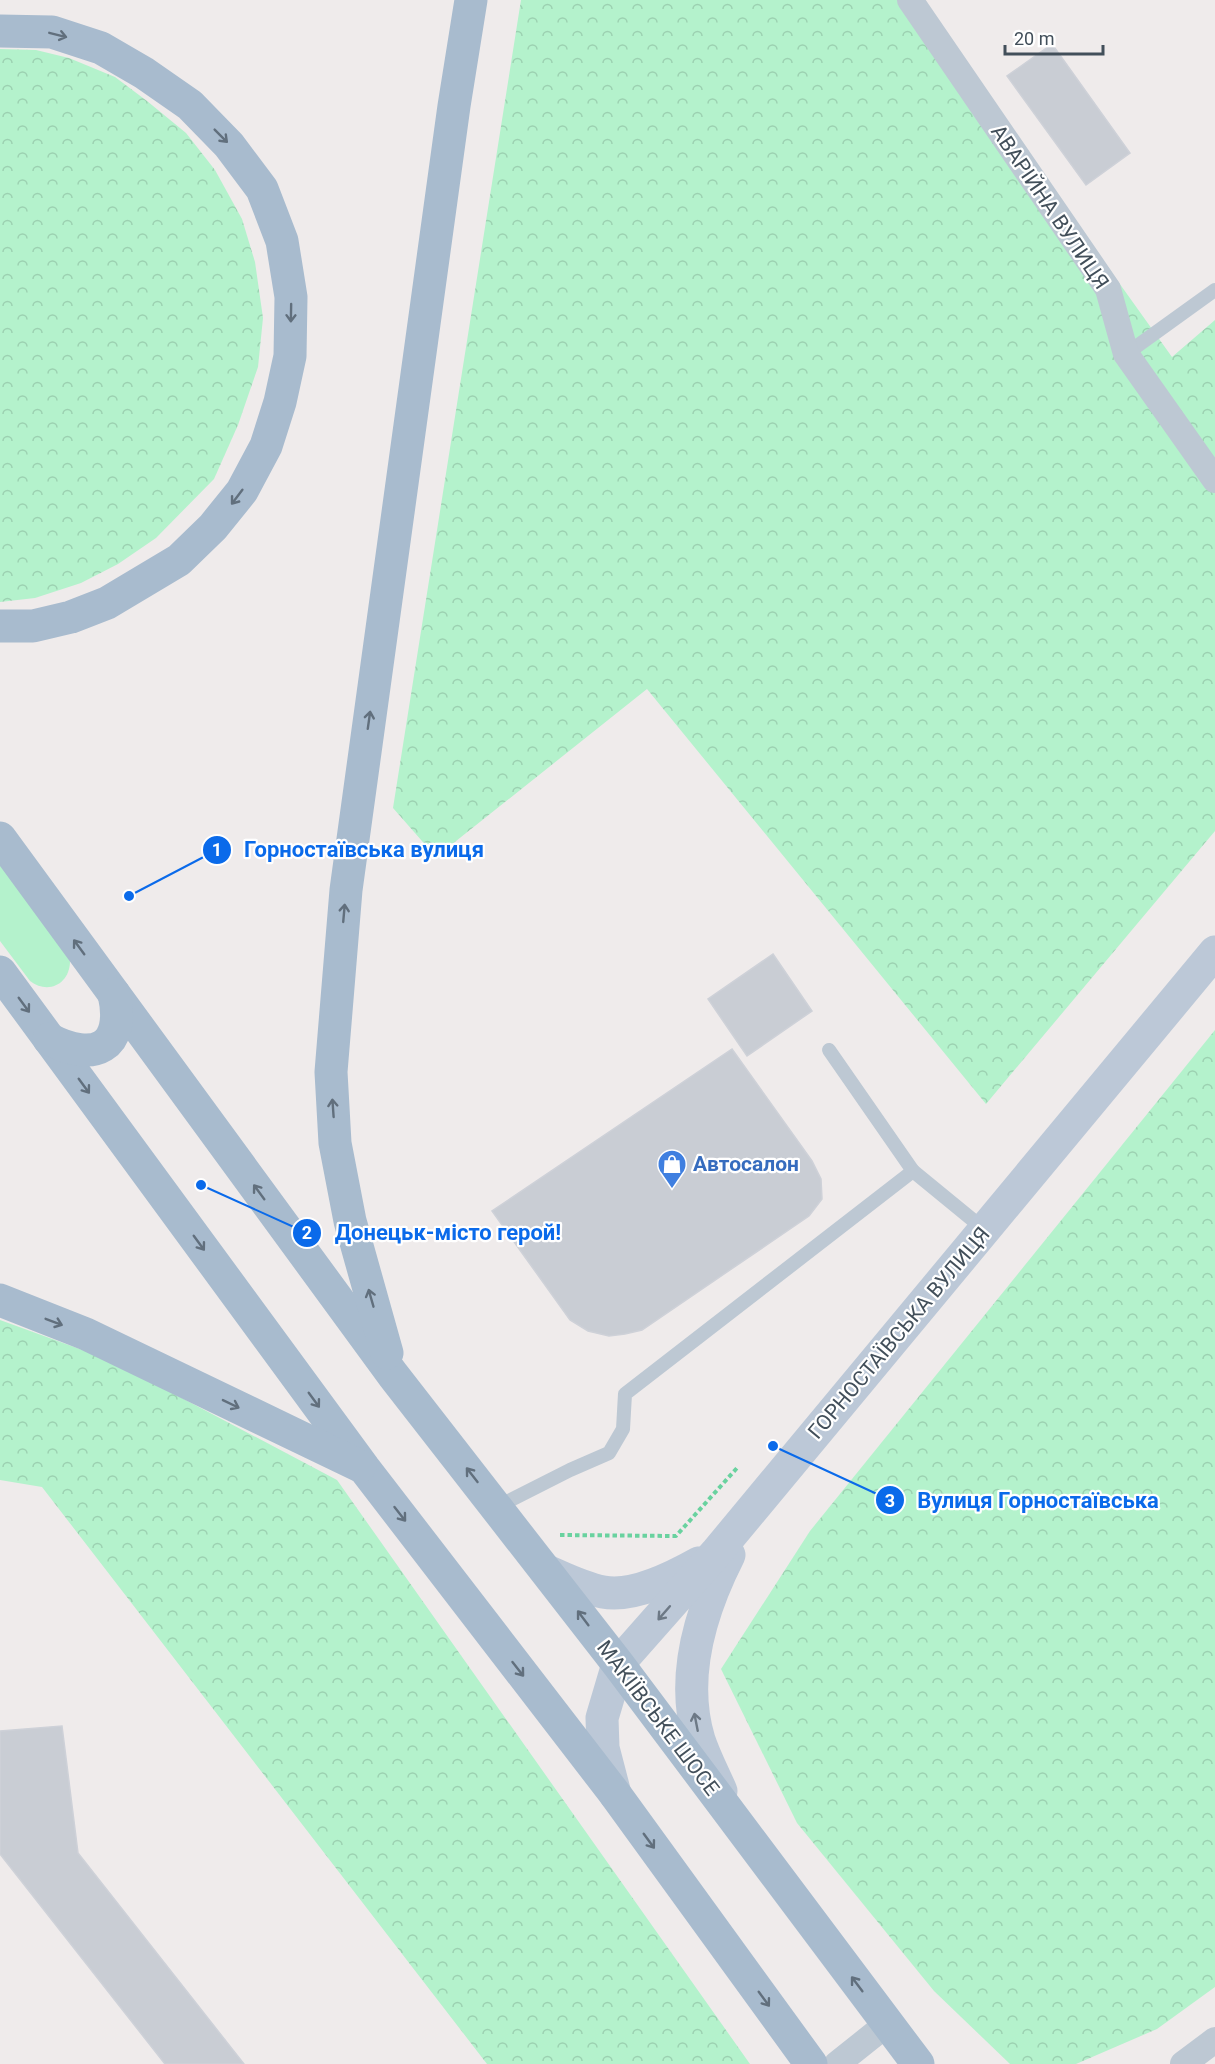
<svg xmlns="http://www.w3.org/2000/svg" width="1215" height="2064" font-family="Roboto,sans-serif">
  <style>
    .grass { fill: #b4f2cc }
    .forest { fill: url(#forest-crowns) }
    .building { fill: #c9cdd4; stroke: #ced1d8; stroke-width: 1.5 }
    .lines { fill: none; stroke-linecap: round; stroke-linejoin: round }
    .path { stroke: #69d29f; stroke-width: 4; stroke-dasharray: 4.5 3; stroke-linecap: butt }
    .service { stroke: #bdc8d3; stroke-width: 14 }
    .minor { stroke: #bdc8d3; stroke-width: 26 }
    .secondary { stroke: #bcc8d7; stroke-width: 33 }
    .primary { stroke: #a8bbce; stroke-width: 33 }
    .oneway { stroke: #616f7d }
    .oneway2 { stroke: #6d7986 }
    .labels { text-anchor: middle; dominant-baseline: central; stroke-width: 4.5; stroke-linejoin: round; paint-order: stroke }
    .street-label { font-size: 21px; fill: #424f5a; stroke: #fff }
    .shop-label { font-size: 21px; font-weight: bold; fill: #366cbe; stroke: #fff; text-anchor: start }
    .leader { fill: none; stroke: #0a6aea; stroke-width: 2 }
    .callout-dot { fill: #0a6aea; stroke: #fff; stroke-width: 2 }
    .mark-label { font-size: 18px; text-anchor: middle; font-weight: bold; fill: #fff }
    .callout-label { font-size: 22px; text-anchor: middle; font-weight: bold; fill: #0a6aea; stroke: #fff; stroke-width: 4.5; stroke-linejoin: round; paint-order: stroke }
  </style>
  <defs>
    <pattern id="forest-crowns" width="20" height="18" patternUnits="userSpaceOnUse" patternTransform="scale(1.5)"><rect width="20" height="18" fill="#b4f2cc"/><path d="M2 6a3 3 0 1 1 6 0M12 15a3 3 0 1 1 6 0" fill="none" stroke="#9cd1b1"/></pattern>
  </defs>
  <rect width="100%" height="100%" fill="#efebeb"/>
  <path class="grass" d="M0,860L70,961C70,984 48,995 30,981L0,941Z"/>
  <g class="forest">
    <polygon points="521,0 917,0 1172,357 1215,320 1215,831 986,1104 647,689 436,857 393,808"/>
    <polygon points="0,49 36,50 69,58 115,77 147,101 186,133 215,170 242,219 255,262 263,318 258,367 238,425 214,479 156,538 118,564 81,583 35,598 0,602"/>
    <polygon points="1215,1030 1215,1987 1157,2029 1076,2064 1010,2064 934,1991 797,1823 721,1669 810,1531"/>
    <polygon points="0,1320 110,1360 337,1480 750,2064 487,2064 42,1487 0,1480"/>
  </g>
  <g class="building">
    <polygon points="1052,44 1130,153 1086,185 1007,76"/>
    <polygon points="773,954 812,1011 747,1056 708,999"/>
    <polygon points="732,1049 812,1161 821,1179 822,1199 809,1216 642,1330 625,1334 609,1336 588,1331 570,1320 492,1211"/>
    <polygon points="62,1726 78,1853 244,2064 165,2064 0,1854 0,1731"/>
  </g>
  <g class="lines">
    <polyline class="path" points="560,1535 676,1536 737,1468"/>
    <g class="service">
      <polyline points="1126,354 1215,290"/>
      <polyline points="829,1050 913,1171"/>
      <polyline points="497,1507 570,1470 609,1453 623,1429 625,1394 913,1171 985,1230"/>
    </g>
    <g class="minor">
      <polyline points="910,0 1108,289 1126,354 1215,480"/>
      <polyline points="837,2064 887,2024"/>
      <polyline points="1183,2064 1215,2040"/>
    </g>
    <g class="secondary">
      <path d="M547,1571C565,1579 583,1588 603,1592C633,1598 674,1577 699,1563"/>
      <path d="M721,1791C714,1775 705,1758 699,1740C680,1677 700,1612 729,1555"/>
      <polyline points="615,1794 603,1748 602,1718 618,1664 716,1553 1215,952"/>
    </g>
    <g class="primary">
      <polyline points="0,31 52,32 101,48 144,73 190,105 229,145 262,189 282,241 291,297 290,356 280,402 266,446 242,491 213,527 179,560 107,603 71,617 33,626 0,626"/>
      <polyline points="0,838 393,1375 618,1664 918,2064"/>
      <polyline points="0,972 364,1468 615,1794 811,2064"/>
      <path d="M49,1039C94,1063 126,1048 114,994"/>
      <polyline points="0,1300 86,1334 360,1466"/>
      <polyline points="387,1353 350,1221 335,1143 331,1072 346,890 454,106 471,0"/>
    </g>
  </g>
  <defs><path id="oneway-shaft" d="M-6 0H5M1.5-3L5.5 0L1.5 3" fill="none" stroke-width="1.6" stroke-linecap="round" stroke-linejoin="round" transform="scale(1.5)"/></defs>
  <g class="oneway">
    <use href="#oneway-shaft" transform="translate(58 35) rotate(14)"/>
    <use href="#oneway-shaft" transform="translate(221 136) rotate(45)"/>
    <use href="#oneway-shaft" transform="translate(291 313) rotate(91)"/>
    <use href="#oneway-shaft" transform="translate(237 497) rotate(127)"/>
    <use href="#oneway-shaft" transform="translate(369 720) rotate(-82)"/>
    <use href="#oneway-shaft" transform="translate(344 913) rotate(-85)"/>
    <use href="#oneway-shaft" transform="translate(79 947) rotate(-126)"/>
    <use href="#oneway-shaft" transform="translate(24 1005) rotate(54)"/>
    <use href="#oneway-shaft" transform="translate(84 1086) rotate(54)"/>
    <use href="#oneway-shaft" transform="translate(333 1108) rotate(-94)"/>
    <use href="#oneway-shaft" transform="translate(259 1192) rotate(-126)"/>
    <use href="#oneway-shaft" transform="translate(199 1243) rotate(54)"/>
    <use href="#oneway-shaft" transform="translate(371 1298) rotate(-106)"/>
    <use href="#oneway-shaft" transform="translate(54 1322) rotate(21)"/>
    <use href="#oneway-shaft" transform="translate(314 1400) rotate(54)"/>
    <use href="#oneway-shaft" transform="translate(231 1404) rotate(26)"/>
    <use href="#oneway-shaft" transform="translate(472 1475) rotate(-128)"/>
    <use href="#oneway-shaft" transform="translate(400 1514) rotate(52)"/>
    <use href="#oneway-shaft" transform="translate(583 1618) rotate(-127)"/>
    <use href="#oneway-shaft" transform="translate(518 1669) rotate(52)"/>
    <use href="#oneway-shaft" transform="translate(649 1841) rotate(54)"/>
    <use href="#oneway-shaft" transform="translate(857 1984) rotate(-127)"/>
    <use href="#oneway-shaft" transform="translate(764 1999) rotate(54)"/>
  </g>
  <g class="oneway2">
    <use href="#oneway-shaft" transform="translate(664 1613) rotate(131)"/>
    <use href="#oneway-shaft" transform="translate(696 1722) rotate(-101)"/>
  </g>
  <defs>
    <g id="shop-pin" transform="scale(1.5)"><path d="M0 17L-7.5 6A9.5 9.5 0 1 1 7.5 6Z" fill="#3f7fe0" stroke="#fff"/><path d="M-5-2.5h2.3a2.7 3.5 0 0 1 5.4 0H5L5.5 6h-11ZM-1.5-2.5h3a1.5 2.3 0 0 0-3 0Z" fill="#fff"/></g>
  </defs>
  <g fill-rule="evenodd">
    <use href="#shop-pin" x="672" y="1164"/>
  </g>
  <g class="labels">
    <g class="street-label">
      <text transform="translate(1050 207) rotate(56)">АВАРІЙНА ВУЛИЦЯ</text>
      <text transform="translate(899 1333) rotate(-50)">ГОРНОСТАЇВСЬКА ВУЛИЦЯ</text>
      <text transform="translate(658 1718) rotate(53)">МАКІЇВСЬКЕ ШОСЕ</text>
    </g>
    <g class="shop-label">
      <text x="693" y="1164">Автосалон</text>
    </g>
  </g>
  <path class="leader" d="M129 896L217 850M201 1185L307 1233M773 1446L890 1500"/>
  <g class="callout-dot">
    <circle cx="129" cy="896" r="6"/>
    <circle cx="201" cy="1185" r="6"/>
    <circle cx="773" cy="1446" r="6"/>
    <circle cx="217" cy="850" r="15"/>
    <circle cx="307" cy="1233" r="15"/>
    <circle cx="890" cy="1500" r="15"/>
  </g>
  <g class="mark-label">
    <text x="217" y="856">1</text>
    <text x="307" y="1239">2</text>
    <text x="890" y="1507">3</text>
  </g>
  <g class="callout-label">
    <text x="364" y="857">Горностаївська вулиця</text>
    <text x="448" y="1240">Донецьк-місто герой!</text>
    <text x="1038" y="1508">Вулиця Горностаївська</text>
  </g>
  <path d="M1005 45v9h98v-9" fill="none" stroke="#424f5a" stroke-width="3"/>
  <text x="1014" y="45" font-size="18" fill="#424f5a" stroke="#ffffff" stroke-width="4.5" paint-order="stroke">20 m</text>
</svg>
